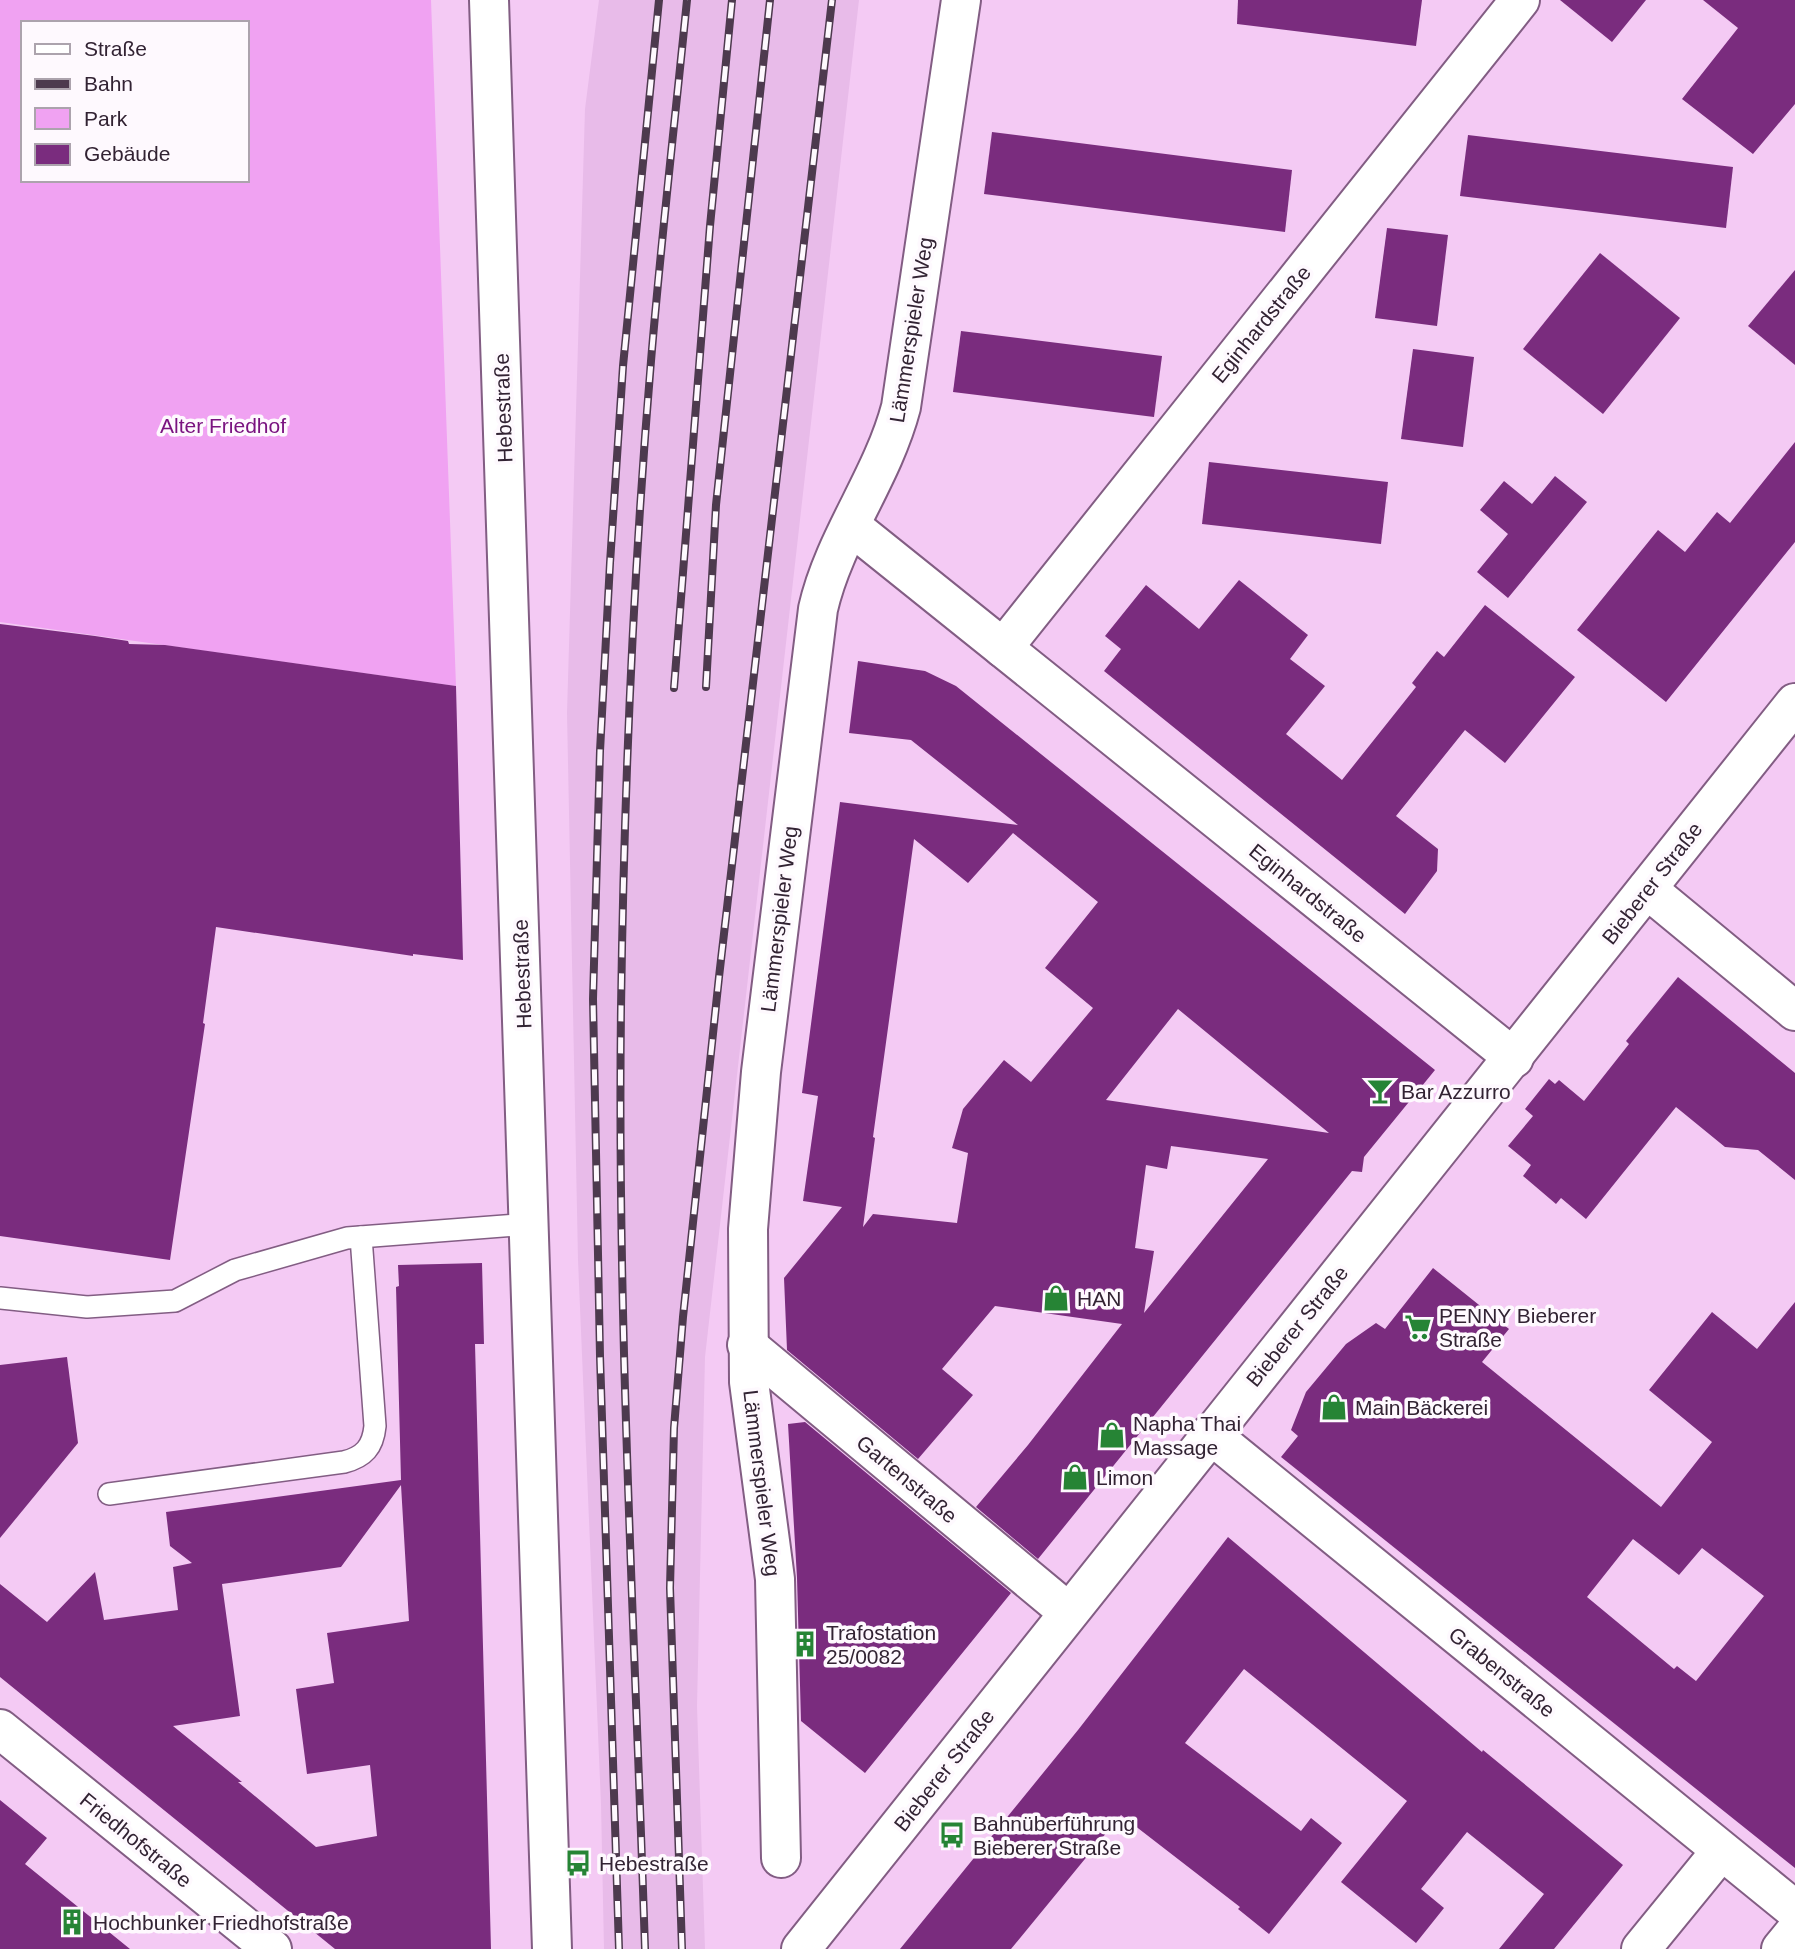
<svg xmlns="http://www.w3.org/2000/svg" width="1795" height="1949" font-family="Arial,sans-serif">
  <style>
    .built { fill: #e8bbe9 }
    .green { fill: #f0a2f2; fill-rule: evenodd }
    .building { fill: #7a2c7e; fill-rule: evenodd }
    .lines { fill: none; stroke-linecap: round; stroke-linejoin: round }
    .lane-casing { stroke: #825d83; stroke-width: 24 }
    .street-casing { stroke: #825d83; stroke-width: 42 }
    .secondary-casing { stroke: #825d83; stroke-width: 42 }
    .lane { stroke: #fff; stroke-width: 21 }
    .street { stroke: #fff; stroke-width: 38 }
    .secondary { stroke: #fff; stroke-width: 38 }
    .rail-casing { stroke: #4d3a4e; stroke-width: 8 }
    .rail { stroke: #fef9fe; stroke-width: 5; stroke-dasharray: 16; stroke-linecap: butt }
    .labels { text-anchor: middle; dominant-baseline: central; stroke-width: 7; stroke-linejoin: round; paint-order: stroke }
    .street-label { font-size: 21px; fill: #322333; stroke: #fef9fe }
    .park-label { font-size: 21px; fill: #7a1380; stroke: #fef9fe }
    .poi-label { font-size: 21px; fill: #322333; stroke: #fef9fe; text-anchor: start }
  </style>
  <rect width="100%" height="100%" fill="#f4caf4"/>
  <polygon class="built" points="599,0 859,0 705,1357 697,1706 705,1949 604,1949 601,1804 578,1260 567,713 585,109"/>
  <path class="green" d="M0,0H431L456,686L0,622ZM23,23H247V180H23Z"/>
  <g class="building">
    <polygon points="1238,0 1422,0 1416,46 1237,24"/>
    <polygon points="1560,0 1646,0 1612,42"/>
    <polygon points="1703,0 1795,0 1795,104 1753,154 1682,99 1738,28"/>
    <polygon points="992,132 1292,170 1285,232 984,194"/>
    <polygon points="1468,135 1733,167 1726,228 1460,196"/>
    <polygon points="1387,228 1448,235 1437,326 1375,318"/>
    <polygon points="1600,253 1680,318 1603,414 1523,349"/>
    <polygon points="1795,270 1795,365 1748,326"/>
    <polygon points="961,331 1162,356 1154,417 953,392"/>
    <polygon points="1413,349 1474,357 1463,447 1401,439"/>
    <polygon points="1795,442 1795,542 1666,702 1577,630 1658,530 1685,552 1717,512 1730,523"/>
    <polygon points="1209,462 1388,482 1381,544 1202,524"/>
    <polygon points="1555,476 1587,502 1508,598 1477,572 1508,534 1480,510 1504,481 1532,504"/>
    <polygon points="1239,580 1308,635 1290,659 1325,686 1286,734 1342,780 1416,687 1412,683 1437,651 1444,657 1485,605 1575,677 1505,763 1465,730 1396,816 1438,849 1437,871 1405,914 1104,671 1121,649 1105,636 1146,585 1199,629"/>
    <polygon points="0,624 95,636 128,641 129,644 165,645 456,686 463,960 413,954 413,956 216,927 203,1023 205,1024 170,1260 0,1236"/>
    <path d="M858,661L925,671L956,686L1435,1070L1364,1157L1362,1172L1352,1171L1038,1559L976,1507L1028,1445L1122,1324L995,1306L942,1369L973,1395L918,1459L787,1350L784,1278L842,1207L803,1201L818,1096L802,1093L840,802L1018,825L911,740L849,733ZM1013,833L1098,902L1045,968L1093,1008L1031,1082L1004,1060L963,1109L952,1148L968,1153L957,1223L873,1214L863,1227L875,1138L873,1137L914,839L968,883ZM1178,1009L1329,1133L1106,1100ZM1171,1146L1268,1159L1144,1313L1154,1251L1135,1248L1146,1165L1167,1169Z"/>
    <polygon points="1678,977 1795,1073 1795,1180 1758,1150 1725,1147 1676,1107 1586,1219 1561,1198 1556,1204 1523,1176 1531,1165 1508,1146 1533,1116 1525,1109 1549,1079 1555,1084 1559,1080 1584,1101 1629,1044 1626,1041"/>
    <path d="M482,1263L484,1344H475L491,1949H335L0,1677V1584L47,1622L95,1572L104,1620L178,1610L173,1567L192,1563L170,1546L166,1512L401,1480L396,1287L399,1286L398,1265ZM401,1485L409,1621L327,1633L334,1683L296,1689L307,1774L370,1765L377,1836L316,1847L238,1782H242L173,1726L240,1716L222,1584L341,1567Z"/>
    <path d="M1433,1268L1509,1329L1482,1362L1661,1507L1712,1442L1649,1390L1712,1312L1757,1349L1795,1302V1868L1281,1457L1298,1436L1291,1430L1306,1392L1346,1344L1376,1323L1385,1329ZM1633,1539L1679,1575L1702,1548L1764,1596L1696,1681L1677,1666L1674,1669L1587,1597Z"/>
    <polygon points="67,1357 78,1443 0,1538 0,1365"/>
    <polygon points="805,1422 1011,1593 865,1773 801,1721 797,1578 788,1424"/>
    <polygon points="1228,1537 1482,1752 1483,1750 1623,1865 1554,1949 1499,1949 1544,1894 1467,1832 1421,1889 1444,1908 1416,1943 1341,1882 1407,1801 1244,1669 1185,1743 1301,1831 1311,1818 1342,1843 1269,1934 1238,1909 1240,1907 1121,1815 1011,1949 900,1949 1078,1730"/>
    <polygon points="0,1800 47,1838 25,1864 130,1949 0,1949"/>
  </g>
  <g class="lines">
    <g class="lane-casing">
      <g id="lane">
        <polyline points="0,1298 87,1307 175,1301 235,1270 347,1238 530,1224"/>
        <path d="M109,1494L344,1462C364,1457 373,1447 375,1426L361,1237"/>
      </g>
    </g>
    <g class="street-casing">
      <g id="street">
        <polyline points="489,0 552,1949"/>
        <polyline points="851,526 1514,1058"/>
        <polyline points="1003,648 1520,0"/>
        <polyline points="1647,889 1795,1011"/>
        <polyline points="747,1345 1068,1612"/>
        <polyline points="1210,1434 1795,1910"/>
        <polyline points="0,1729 272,1949"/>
        <path d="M781,1858L775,1579L749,1382L748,1229L761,1072L818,609C834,538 882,479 901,407L961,0"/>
        <polyline points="1641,1949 1721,1851"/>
        <polyline points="1781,1949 1795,1932"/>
      </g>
    </g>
    <g class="secondary-casing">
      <polyline id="secondary" points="801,1949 1795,703"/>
    </g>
    <use href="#lane" class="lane"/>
    <use href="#street" class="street"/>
    <use href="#secondary" class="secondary"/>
    <g class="rail-casing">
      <g id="rail">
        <polyline points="706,687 716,505 770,0"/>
        <polyline points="674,688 710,226 732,0"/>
        <polyline points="619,1949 600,1356 593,999 600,751 610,563 623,366 659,0"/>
        <path d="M645,1949C635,1636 617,1321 621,1008C624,792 633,576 651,361C661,241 675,120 687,0"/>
        <polyline points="682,1949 670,1588 674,1428 683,1317 719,977 832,0"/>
      </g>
    </g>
    <use href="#rail" class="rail"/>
  </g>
  <defs>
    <g id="bar-bare" transform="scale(2.1)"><path d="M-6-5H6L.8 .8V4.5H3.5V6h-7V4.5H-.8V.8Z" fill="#268435" stroke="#fef9fe" stroke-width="2.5" paint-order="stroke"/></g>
    <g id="shop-bare" transform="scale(2.1)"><path d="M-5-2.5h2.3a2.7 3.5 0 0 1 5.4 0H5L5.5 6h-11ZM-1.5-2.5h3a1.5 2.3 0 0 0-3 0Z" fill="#268435" stroke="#fef9fe" stroke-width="2.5" paint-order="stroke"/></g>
    <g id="supermarket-bare" transform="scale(2.1)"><path d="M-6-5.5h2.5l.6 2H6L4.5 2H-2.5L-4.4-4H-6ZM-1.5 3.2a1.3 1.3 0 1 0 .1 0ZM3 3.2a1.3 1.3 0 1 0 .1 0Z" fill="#268435" stroke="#fef9fe" stroke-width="2.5" paint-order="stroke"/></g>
    <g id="building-bare" transform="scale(2.1)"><path d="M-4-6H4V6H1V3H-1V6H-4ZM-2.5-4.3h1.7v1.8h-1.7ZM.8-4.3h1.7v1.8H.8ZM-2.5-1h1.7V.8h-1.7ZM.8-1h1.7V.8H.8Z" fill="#268435" stroke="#fef9fe" stroke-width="2.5" paint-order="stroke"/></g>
    <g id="bus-bare" transform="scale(2.1)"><path d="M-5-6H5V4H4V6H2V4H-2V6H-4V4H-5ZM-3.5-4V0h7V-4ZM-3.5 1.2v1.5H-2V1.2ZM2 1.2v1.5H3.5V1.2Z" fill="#268435" stroke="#fef9fe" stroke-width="2.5" paint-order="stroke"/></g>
  </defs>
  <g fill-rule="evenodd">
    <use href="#bar-bare" x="1380" y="1091"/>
    <use href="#shop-bare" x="1056" y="1298"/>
    <use href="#supermarket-bare" x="1418" y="1327"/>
    <use href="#shop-bare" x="1334" y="1407"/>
    <use href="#shop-bare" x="1112" y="1435"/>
    <use href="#shop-bare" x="1075" y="1477"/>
    <use href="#building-bare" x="805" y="1644"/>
    <use href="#bus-bare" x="952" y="1835"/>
    <use href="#bus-bare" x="578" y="1863"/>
    <use href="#building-bare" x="72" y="1922"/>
  </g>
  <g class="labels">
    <g class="street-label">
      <text transform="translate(1261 324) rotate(-51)">Eginhardstraße</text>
      <text transform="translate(911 330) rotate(-81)">Lämmerspieler Weg</text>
      <text transform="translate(503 408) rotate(-92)">Hebestraße</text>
      <text transform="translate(1652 883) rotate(-52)">Bieberer Straße</text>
      <text transform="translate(1308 893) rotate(39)">Eginhardstraße</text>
      <text transform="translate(779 919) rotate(-83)">Lämmerspieler Weg</text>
      <text transform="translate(522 974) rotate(-92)">Hebestraße</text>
      <text transform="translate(1297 1326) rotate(-51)">Bieberer Straße</text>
      <text transform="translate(907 1479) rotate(40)">Gartenstraße</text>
      <text transform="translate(762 1483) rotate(83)">Lämmerspieler Weg</text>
      <text transform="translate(1502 1672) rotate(39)">Grabenstraße</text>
      <text transform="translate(944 1770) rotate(-52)">Bieberer Straße</text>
      <text transform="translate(136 1840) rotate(39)">Friedhofstraße</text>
    </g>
    <g class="park-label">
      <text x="223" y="425">Alter Friedhof</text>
    </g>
    <g class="poi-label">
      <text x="1401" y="1091">Bar Azzurro</text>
      <text x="1077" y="1298">HAN</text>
      <text x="1439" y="1315">PENNY Bieberer<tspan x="1439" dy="24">Straße</tspan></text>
      <text x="1355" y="1407">Main Bäckerei</text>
      <text x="1133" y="1423">Napha Thai<tspan x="1133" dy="24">Massage</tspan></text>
      <text x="1096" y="1477">Limon</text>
      <text x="826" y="1632">Trafostation<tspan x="826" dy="24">25/0082</tspan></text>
      <text x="973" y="1823">Bahnüberführung<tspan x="973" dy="24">Bieberer Straße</tspan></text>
      <text x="599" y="1863">Hebestraße</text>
      <text x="93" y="1922">Hochbunker Friedhofstraße</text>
    </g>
  </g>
  <rect x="21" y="21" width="228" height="161" fill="#fef9fe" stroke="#aca3ad" stroke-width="2"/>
  <rect x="35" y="44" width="35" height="10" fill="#ffffff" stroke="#aca3ad" stroke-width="2"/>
  <text x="84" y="56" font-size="21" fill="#322333">Straße</text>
  <rect x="35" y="79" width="35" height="10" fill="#4d3a4e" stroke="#aca3ad" stroke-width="2"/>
  <text x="84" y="91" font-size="21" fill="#322333">Bahn</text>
  <rect x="35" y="108" width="35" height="21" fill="#f0a2f2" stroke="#aca3ad" stroke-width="2"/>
  <text x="84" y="126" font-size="21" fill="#322333">Park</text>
  <rect x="35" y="144" width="35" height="21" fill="#7a2c7e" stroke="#aca3ad" stroke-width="2"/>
  <text x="84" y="161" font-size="21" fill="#322333">Gebäude</text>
</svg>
